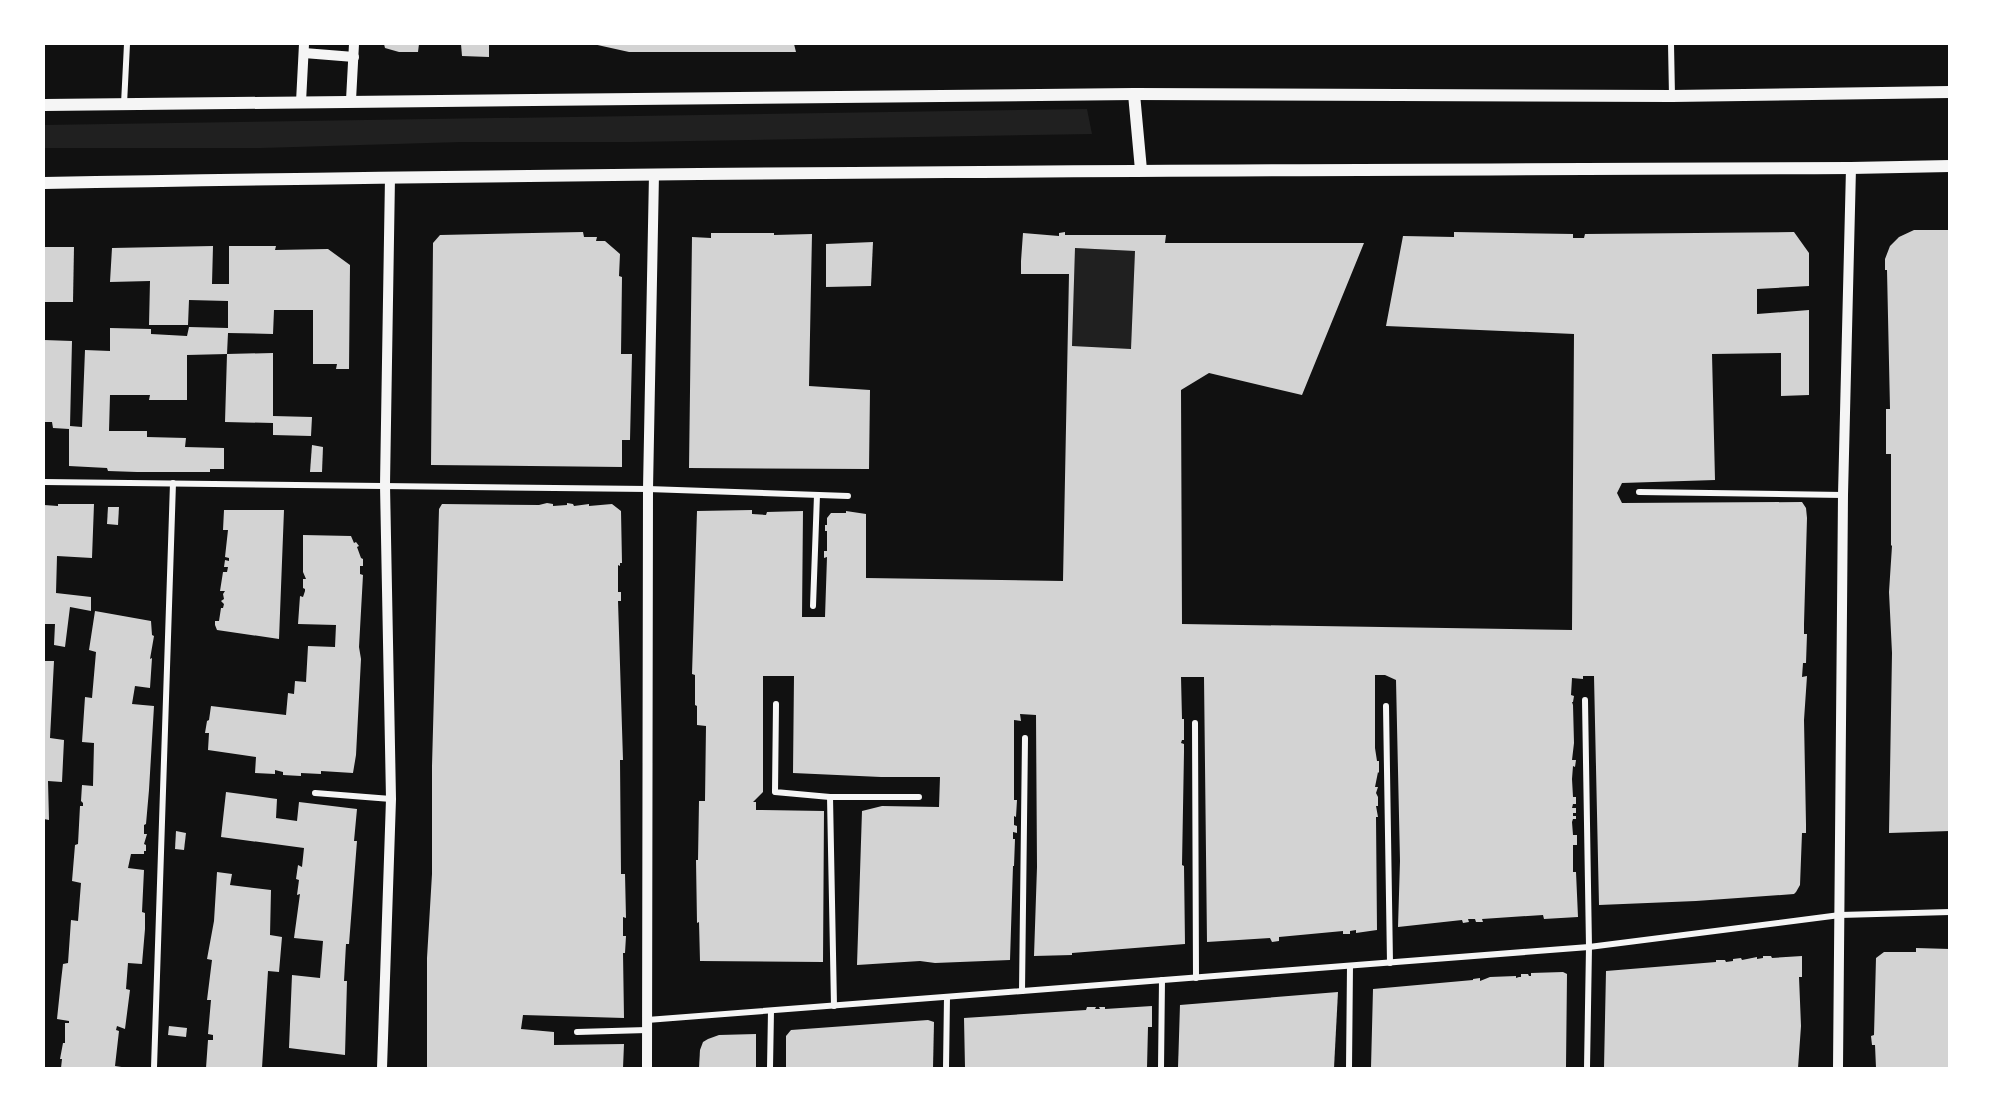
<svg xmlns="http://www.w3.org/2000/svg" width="1993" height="1112" font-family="Arial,sans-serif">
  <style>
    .green { fill: #202020 }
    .building { fill: #d3d3d3; fill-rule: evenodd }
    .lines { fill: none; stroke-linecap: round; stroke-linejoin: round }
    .minor { stroke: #f5f5f5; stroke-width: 6 }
    .tertiary { stroke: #f5f5f5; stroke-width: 10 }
    .secondary { stroke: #f5f5f5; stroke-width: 12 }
  </style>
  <rect width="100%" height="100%" fill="#111"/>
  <g class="green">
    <polygon points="1087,109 1092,134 632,142 461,142 261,148 44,148 44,125"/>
    <polygon points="1075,248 1135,251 1131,349 1072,346"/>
  </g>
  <g class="building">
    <polygon points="384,44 419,44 418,52 399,52 385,48"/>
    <polygon points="461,44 489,44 489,57 462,56"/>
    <polygon points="593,44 794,44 796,52 629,52"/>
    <polygon points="1914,230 1950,230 1950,831 1889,833 1892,653 1889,592 1892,546 1891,545 1891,454 1886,454 1886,409 1890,409 1887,270 1885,270 1885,259 1890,246 1899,237"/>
    <polygon points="583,232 584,237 597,237 596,241 605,241 620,254 619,276 622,277 621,354 632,354 630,440 622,440 622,467 431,465 433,243 440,235"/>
    <path d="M1065,232V235H1166L1165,243H1364L1302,395L1209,373L1181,390L1182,624L1572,630L1574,334L1386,326L1403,236L1454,237V232L1573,234V238H1584L1585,234L1794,232L1809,253V286L1757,289V314L1809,310V395L1781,396V353L1712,354L1715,480L1622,483L1617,493L1622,503L1802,502L1806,508L1807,518L1804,624V634H1807L1806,663H1803L1802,677L1807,676L1804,720L1806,824V833H1802L1800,885L1796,892L1794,894L1696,901L1599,905L1594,676H1583V679L1572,678L1571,695L1574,696L1573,702H1572L1573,705L1574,743L1572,760H1576L1575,767L1573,766L1572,779L1573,797H1576V804H1573L1572,808H1576V813H1573V816H1576V819H1573L1572,822L1573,835H1577V845H1573V872H1576L1578,917L1544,919L1543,915L1482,919L1483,922H1476L1475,919H1468L1469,922L1463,923L1462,920L1398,927L1400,861L1396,680L1385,675H1375V748L1377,761H1379V773L1378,772L1375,787H1378L1376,793L1378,797V806H1376L1378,817H1376L1377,930L1356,933V930L1350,931V934H1343V931L1279,937V941L1272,942L1270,938L1207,942L1204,677H1181L1182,719H1184V740H1182L1181,743L1184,744V752L1182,865L1184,866L1185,944L1072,953V955L1034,956L1037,867L1036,715L1020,714L1021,721L1014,720V800H1017L1016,817L1014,816V825L1017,826V833L1013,832V839H1015L1014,866H1013L1010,960L935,963L920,961L857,965L862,811L882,806L939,807L940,777H881L793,773L794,676H763V792L753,802H756V810L824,811L823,962L700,961L699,922L697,923L696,860H698L699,801H705L706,726L697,725V706L695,705V675L692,674L697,511L752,510V514L766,515L767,512L803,511L802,617H825L827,557L824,558V551H827V531H825V525H827V518L831,513H846V511L866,514V578L1063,581L1069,274H1021V261L1023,233L1059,236V233ZM1075,248L1135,251L1131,349L1072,346Z"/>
    <polygon points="711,233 774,233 774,235 812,234 809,386 870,390 869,469 689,468 692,237 711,238"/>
    <polygon points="873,242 871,286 826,287 826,244"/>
    <polygon points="213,246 212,284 229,284 229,246 276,246 275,250 328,249 350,265 349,369 336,369 337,364 313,364 313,310 274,310 273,334 228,333 227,354 187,355 187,400 149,400 150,395 110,395 109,431 147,431 147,437 186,438 185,447 224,448 224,469 210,469 210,472 137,472 108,471 107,468 69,466 69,429 53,428 52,422 44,422 44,340 72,341 70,426 82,427 85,350 110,351 110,328 151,329 151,334 187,336 189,327 228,328 228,301 189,300 188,325 149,325 150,281 110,282 112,248"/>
    <polygon points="44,247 74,247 73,302 44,302"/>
    <polygon points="273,353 273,416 312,417 311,436 273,435 273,423 225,422 227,354"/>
    <polygon points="312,445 323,447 322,472 310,472"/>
    <polygon points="547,503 553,504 553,506 567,505 567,503 573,504 574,506 589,504 589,506 612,504 621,511 622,563 620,563 620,566 618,565 618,592 621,592 621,601 618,601 623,760 620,760 621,874 625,874 626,918 623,917 623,936 626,936 625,953 623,953 624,1018 523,1015 521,1029 554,1032 554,1045 624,1044 623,1068 427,1068 427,958 432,874 432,766 439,509 442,504 539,505"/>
    <polygon points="58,504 94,504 92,558 57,556 56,593 91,597 91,611 70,607 65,647 54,645 55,624 44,624 44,505 58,506"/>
    <polygon points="108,507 119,507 118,525 107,524"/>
    <polygon points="224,510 284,510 279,639 217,630 215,625 215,621 219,621 221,608 223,608 224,604 221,601 224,599 223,594 225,591 220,591 223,572 227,572 228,567 224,567 225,560 229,561 229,558 225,557 228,530 223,530"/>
    <polygon points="303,535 351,536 354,543 356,542 359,546 357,547 361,558 363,559 363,566 360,566 360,574 363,575 359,647 361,659 356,755 353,773 321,771 321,774 301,773 301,776 283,775 283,772 275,770 275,774 255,773 256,757 208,750 209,733 205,733 207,721 209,720 211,706 286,715 288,693 294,694 295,681 306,682 308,646 335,647 336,625 298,624 300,596 303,597 305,591 305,589 303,588 303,579 306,579 303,572"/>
    <polygon points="95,611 151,621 152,635 154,636 150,659 152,658 150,688 135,686 132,704 154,706 149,790 146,824 144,825 144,834 147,834 144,844 146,845 146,851 144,851 144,854 131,854 128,868 144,870 142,912 145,913 145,929 142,964 128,963 126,989 130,990 125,1029 117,1026 116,1030 119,1031 115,1066 128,1068 61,1068 62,1059 60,1059 63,1043 65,1043 65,1023 69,1023 69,1021 57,1019 61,981 63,964 68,963 71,920 78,921 81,883 72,881 75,845 78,844 80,806 83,806 83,803 81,801 82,785 93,786 94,743 82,742 85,697 92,698 96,652 89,650"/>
    <polygon points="44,661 54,661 50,738 64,740 62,782 48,781 49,820 44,819"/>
    <polygon points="226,792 277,799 276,818 297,821 299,802 357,809 354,841 357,841 349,944 346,944 344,981 347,981 345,1055 289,1048 292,975 320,978 323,941 294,938 300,894 297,895 299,880 296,879 298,865 302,867 304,848 221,837"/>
    <polygon points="176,831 186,833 184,850 175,849"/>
    <polygon points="217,872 232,874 230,885 271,890 270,935 282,937 279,972 268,971 262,1068 206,1068 208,1040 213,1040 213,1035 208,1034 211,1000 207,1000 212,960 207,959 214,921"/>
    <polygon points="1916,948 1950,949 1950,1068 1876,1068 1875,1045 1872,1045 1871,1036 1874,1035 1876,958 1884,952 1916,952"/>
    <polygon points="1763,956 1771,956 1772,958 1802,956 1802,977 1799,977 1801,1026 1798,1068 1604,1068 1606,971 1716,962 1716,960 1725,960 1726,962 1733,961 1733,959 1741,958 1742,960 1757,957 1757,959 1763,958"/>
    <polygon points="1563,972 1567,974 1566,1068 1371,1068 1373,989 1473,980 1473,979 1480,978 1480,981 1490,977 1516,976 1516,978 1519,977 1521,977 1521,974 1528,974 1529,976 1531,976 1531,973"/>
    <polygon points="1338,992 1334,1068 1178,1068 1180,1005"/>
    <polygon points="1152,1006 1152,1027 1148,1027 1147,1068 965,1068 964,1018 1086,1010 1087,1007 1096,1007 1095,1009 1100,1009 1099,1007 1105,1007 1105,1009"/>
    <polygon points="928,1020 934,1022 933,1068 786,1068 786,1036 791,1030"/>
    <polygon points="169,1026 187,1028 186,1037 168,1035"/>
    <polygon points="756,1034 756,1068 699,1068 700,1050 703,1042 708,1039 719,1035"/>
  </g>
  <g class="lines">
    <g class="minor">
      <polyline points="1671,44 1672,96"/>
      <polyline points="124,104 127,44"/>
      <polyline points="44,482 648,489 848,496"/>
      <polyline points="1639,492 1843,495"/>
      <polyline points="813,606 817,495"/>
      <polyline points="1585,700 1589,947 1587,1068"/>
      <polyline points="776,704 775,792 830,797 919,797"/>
      <polyline points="1386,706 1390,963"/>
      <polyline points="1195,723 1196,978"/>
      <polyline points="315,793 391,799"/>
      <polyline points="830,797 834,1006"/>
      <polyline points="1022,991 1025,738"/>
      <polyline points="647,1020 1589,947 1840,915 1950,912"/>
      <polyline points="577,1032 647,1030"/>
      <polyline points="154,1068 173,483"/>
      <polyline points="770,1068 771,1011"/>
      <polyline points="946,1068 947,997"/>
      <polyline points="1161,1068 1162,980"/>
      <polyline points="1349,1068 1350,966"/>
    </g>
    <g class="tertiary">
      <polyline points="304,53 354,57"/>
      <polyline points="351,100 354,44"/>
      <polyline points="301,102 304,44"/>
      <polyline points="382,1068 391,799 385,485 390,177"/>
      <polyline points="647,1068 648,489 654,174"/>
      <polyline points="1838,1068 1843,495 1851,168"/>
    </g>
    <g class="secondary">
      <polyline points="1134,94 1141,170"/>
      <polyline points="44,105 1134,94 1672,96 1950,92"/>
      <path d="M44,183C646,172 1248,170 1851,168L1950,166"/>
    </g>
  </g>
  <rect width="1993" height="1112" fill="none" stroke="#ffffff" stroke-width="90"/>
</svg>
